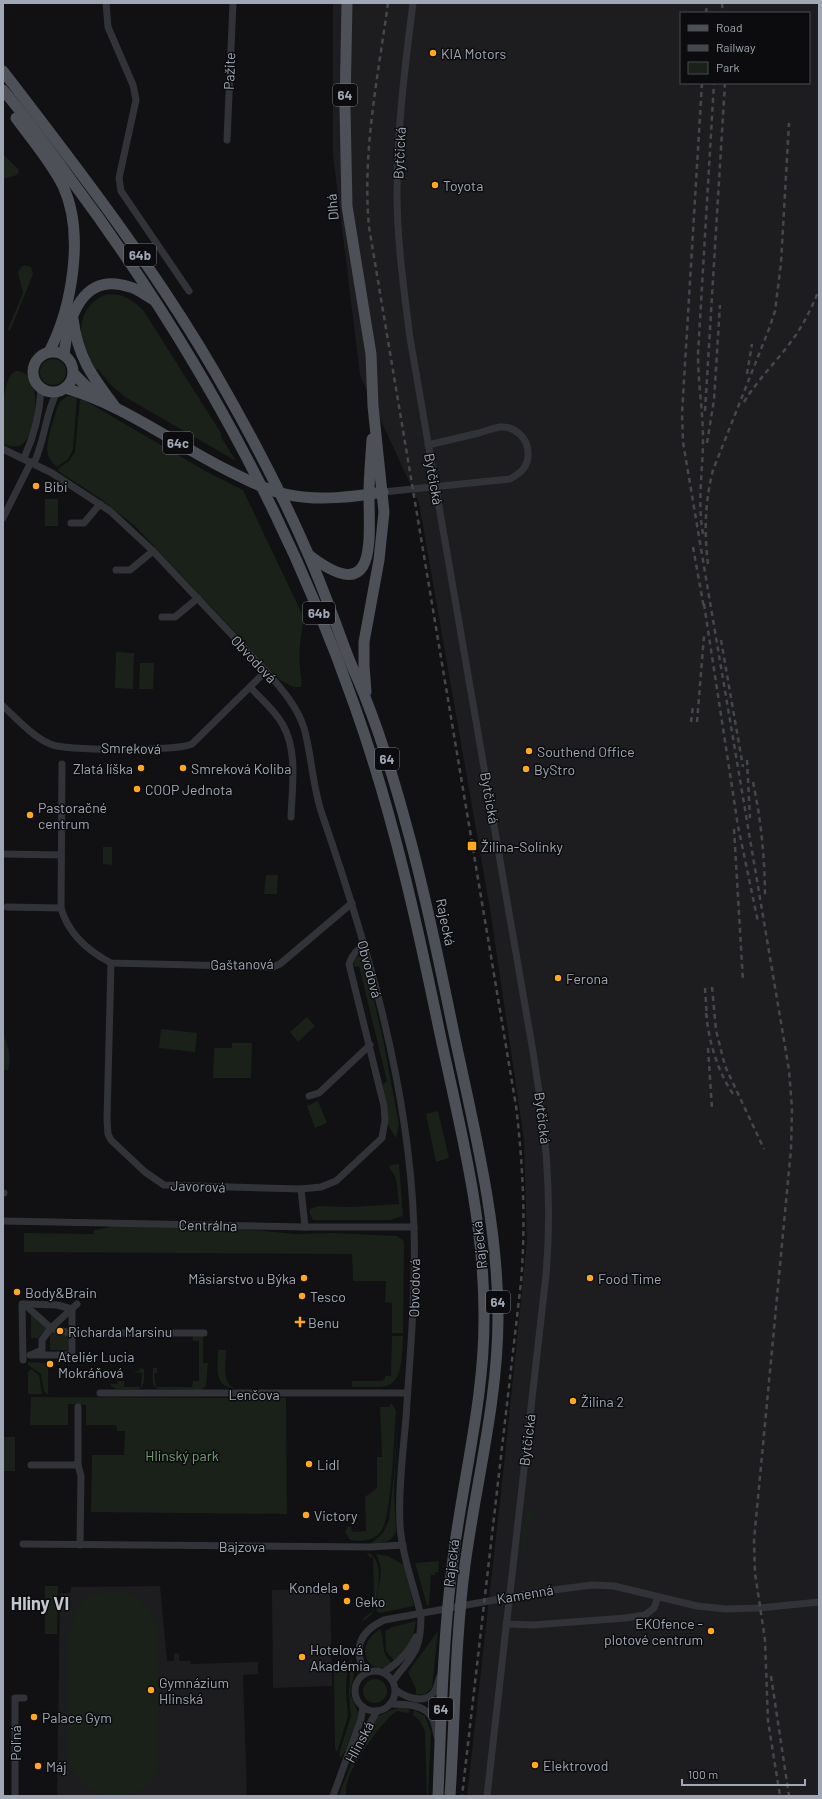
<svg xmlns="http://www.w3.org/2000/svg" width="822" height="1799" font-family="Barlow,sans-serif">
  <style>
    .built { fill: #1d1d20; fill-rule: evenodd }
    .green { fill: #192119 }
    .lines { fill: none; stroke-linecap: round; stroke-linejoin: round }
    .street { stroke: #323338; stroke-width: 7 }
    .primary { stroke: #4d5057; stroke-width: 11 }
    .rail { stroke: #44474d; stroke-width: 2.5; stroke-dasharray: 5 4; stroke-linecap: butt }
    .poi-dot { fill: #ffa71d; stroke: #0c0c0e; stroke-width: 1.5 }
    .labels { text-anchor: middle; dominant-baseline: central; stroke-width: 3; stroke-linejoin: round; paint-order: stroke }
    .shield { fill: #0c0c0e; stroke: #747983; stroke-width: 1 }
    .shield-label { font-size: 13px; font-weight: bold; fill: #a1a8b5 }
    .poi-label { font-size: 14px; fill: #a1a8b5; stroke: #0c0c0e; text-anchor: start }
    .street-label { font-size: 14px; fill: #a1a8b5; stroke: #0c0c0e }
    .park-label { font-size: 14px; fill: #75a276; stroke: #0c0c0e }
    .district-label { font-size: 18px; font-weight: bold; fill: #c2c7d0; stroke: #0c0c0e }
  </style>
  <rect width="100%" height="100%" fill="#111113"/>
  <g class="built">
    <path d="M333,3H819V1796H467L505,1456L527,1241L524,1140L491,915L419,503L360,375L333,155ZM681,13H809V83H681Z"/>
    <polygon points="160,1586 167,1661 174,1661 174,1654 176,1653 179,1654 179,1661 190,1661 191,1664 258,1662 258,1674 243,1675 247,1796 57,1796 60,1593 70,1593 71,1587"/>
    <polygon points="330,1589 332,1686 273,1688 272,1590"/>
  </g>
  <g class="green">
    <polygon points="3,154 19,170 17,175 3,179"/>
    <polygon points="25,265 31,267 33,274 10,331 8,329 23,293 18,272 22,266"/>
    <path d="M108,294C124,294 132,300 143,310L221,433V437L236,461L125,397L110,384L98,369L95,371C91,363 86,354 83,345C77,323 85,301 108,294Z"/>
    <circle cx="53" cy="372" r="13"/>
    <path d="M16,371C44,370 38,436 21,445C15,448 9,446 3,444C3,426 0,377 16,371Z"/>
    <path d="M67,396L77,397L73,449L68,459L57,467C53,463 49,459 48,454C45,442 54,420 57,408L60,402Z"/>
    <path d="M80,400H84L207,472L243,490L304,618C301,634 298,652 300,668C300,675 303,680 301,687H293L280,680L136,527L101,499L58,471L59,468L69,461L75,452Z"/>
    <rect x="45" y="499" width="13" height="27"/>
    <polygon points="116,652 134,653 133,689 115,688"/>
    <polygon points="140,663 154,663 153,689 139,689"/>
    <polygon points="103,847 112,847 112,865 103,864"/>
    <polygon points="266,875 278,875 277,894 264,894"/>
    <polygon points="363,954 383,1039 399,1125 396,1138 388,1125 388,1109 383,1087 383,1084 387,1081 359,966 353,967 355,958"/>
    <polygon points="307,1017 315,1026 298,1042 290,1032"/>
    <polygon points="161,1029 197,1033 195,1052 159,1048"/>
    <path d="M3,1033C8,1045 12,1057 8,1070H3Z"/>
    <polygon points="232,1043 252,1043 251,1078 213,1078 214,1048 232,1048"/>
    <polygon points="318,1101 327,1123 315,1128 307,1106"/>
    <polygon points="438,1111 449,1158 436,1162 426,1114"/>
    <polygon points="399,1164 403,1216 391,1220 313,1220 309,1212 310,1209 318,1206 352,1207 399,1204 397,1184 395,1176 389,1167 391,1165"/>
    <polygon points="115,1226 244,1229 295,1234 334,1233 397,1236 403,1240 404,1244 403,1333 392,1333 392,1303 385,1302 386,1281 353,1281 352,1254 24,1252 24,1233 94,1234 94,1230"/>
    <polygon points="31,1312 48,1328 38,1338 31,1338"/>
    <polygon points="52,1331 68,1335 68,1350 50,1350 50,1333"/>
    <path d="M192,1334H203V1363H208L206,1386L201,1390L159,1389C150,1386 153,1377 153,1368H157V1372H165L154,1373L156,1387H192L193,1381H199V1341H193Z"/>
    <path d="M392,1336H403C402,1351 404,1382 386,1386C375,1388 363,1386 352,1387V1381H382L385,1379V1376H391Z"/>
    <path d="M218,1350H226C226,1363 221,1381 234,1388C213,1387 218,1365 218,1350Z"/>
    <polygon points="28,1362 48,1363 48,1395 44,1391 41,1374 28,1365"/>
    <path d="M140,1368L144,1369C144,1377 146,1386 138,1389H117L111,1386V1384H117L118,1381H124V1387H141L142,1373L132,1372L139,1371Z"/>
    <polygon points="31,1369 39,1375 42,1394 28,1394 28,1372"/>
    <polygon points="31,1397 286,1398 287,1514 91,1512 92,1455 124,1455 125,1431 117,1431 116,1425 86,1425 86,1405 68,1404 68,1425 30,1425"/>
    <path d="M391,1403L394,1407L396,1411C394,1432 392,1518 381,1531C374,1541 361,1542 350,1540L345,1532L348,1526L351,1527L352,1532L366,1531L365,1497L377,1488V1457H382L380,1407H389Z"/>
    <path d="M398,1409L394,1493L396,1531C392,1543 383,1543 372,1543L383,1533L389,1520L394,1474Z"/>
    <rect x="3" y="1437" width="12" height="34"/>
    <polygon points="529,1513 534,1516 535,1520 529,1520 526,1549 532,1550 529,1554 525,1555 521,1553 525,1515"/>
    <path d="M367,1552C387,1561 377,1597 372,1614L362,1622L364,1618L372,1612L374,1597L373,1558L369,1557Z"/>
    <path d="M376,1554L388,1556L404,1565L414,1606L380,1613L377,1612C373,1592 388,1574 376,1554Z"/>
    <polygon points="439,1561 438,1573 435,1572 435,1575 431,1575 429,1605 427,1605 415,1563"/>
    <polygon points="45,1586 58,1586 57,1634 45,1634"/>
    <path d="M111,1591C137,1592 150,1606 158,1629V1762C156,1770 155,1778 148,1784C131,1799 96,1799 79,1782C74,1776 71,1767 69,1759V1634L77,1611L83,1601L92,1595Z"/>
    <polygon points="416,1621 412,1640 395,1662 386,1651 385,1631 392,1627"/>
    <path d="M380,1629C386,1644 379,1651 393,1664C370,1679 351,1648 380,1629Z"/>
    <polygon points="438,1631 432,1688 425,1694 416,1695 416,1689 408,1672"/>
    <polygon points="351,1656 354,1673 350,1694 359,1714 345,1751 341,1758 339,1754 351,1716 349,1694"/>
    <polygon points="343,1665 347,1666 346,1692 348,1716 337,1752 335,1748 334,1673"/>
    <circle cx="375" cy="1691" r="12"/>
    <path d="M400,1707L410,1709L409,1712L408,1713L397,1711C382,1721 353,1762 348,1780C346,1785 346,1791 346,1796H339C344,1781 366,1725 377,1717C382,1714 394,1709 400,1707Z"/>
    <polygon points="414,1710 425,1716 431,1732 428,1796 427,1796 425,1732 420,1721 413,1715"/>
  </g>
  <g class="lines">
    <g class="street">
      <polyline points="106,3 108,27 133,85 136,100 119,178 121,191 189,291"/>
      <path d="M413,3C405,66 397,130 397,193C397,241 404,290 410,338L532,1046C545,1125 553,1194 546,1275L487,1796"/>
      <polyline points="227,140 233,3"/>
      <path d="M3,449L52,473L110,511L153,551L266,671C281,688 297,706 304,728C312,756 312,785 322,814C368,947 409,1086 414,1228C416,1291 410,1354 406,1418C403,1453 398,1490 400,1525C402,1556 414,1586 421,1616C421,1652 413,1654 393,1681"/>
      <path d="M24,458C34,436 40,413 41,389"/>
      <path d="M34,463C45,440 45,414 57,392"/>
      <path d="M383,492L510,479C521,473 529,466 528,453C528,439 516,426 500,427C493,428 486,431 479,433C462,437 445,441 428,445"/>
      <polyline points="3,518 31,462"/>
      <polyline points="71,523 84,523 100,504"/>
      <polyline points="116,570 130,570 153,551"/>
      <polyline points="162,617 175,617 198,598"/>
      <path d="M250,687C261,699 275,710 283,725C298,752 292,787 291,817"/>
      <path d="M3,706C17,719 32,736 50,744C66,751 176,751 192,744L266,671"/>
      <path d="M62,764L61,908C68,933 88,951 111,963L273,967L280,964L352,903"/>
      <polyline points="3,854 61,855"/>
      <polyline points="7,907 61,908"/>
      <path d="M111,963L107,1119L108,1134L111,1140L145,1172L164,1185L301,1189L321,1187L336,1181L382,1138L385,1120L384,1106L349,964C352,955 356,949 365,946"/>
      <polyline points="309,1096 319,1093 370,1045"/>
      <polyline points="301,1189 305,1227"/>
      <polyline points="3,1193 4,1193"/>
      <polyline points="3,1221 305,1227 414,1227"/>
      <polyline points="24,1304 57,1305 72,1309 72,1355 30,1355"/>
      <polyline points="33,1354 42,1350 42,1340 51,1328 77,1304"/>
      <polyline points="23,1360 22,1304 24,1304 51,1328 70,1333 204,1333"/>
      <polyline points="100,1393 407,1393"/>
      <polyline points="78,1407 78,1465 81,1476 80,1545"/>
      <polyline points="31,1465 78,1465"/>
      <polyline points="23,1544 370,1547 403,1545"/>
      <polyline points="506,1624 533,1625 625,1618 645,1615 654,1608 658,1597"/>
      <circle cx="375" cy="1691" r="20"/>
      <path d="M384,1672C398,1663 409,1653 416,1637"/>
      <path d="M365,1673C353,1648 359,1632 384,1620L538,1592L592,1585L614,1586L697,1606L726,1609L760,1608L819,1602"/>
      <path d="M396,1690C405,1697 425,1705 434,1692C437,1688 438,1681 440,1676"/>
      <path d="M390,1704C405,1704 427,1704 433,1720C435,1725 436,1731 437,1736"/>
      <polyline points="353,1753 377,1711"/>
      <polyline points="15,1796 15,1698 24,1698"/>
      <polyline points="333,1796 361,1719 363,1707"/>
    </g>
    <g class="primary">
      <polyline points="347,3 345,107 347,206 371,354 373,406 384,512 379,560 364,642 364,666 366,692"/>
      <path d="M3,71C78,169 154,267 216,374C250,433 282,493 309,556C324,590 336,625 349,659C355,674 362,688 367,702C384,745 397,790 409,835C426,897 439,961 452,1024C472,1121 498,1218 498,1317C498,1401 476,1482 465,1565C455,1641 455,1719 450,1796"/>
      <path d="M3,90C27,118 48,148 69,177C189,338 289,517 355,707C393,814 417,923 440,1034C460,1127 484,1219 484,1314C485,1397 463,1477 453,1559C443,1637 441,1717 438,1796"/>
      <path d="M16,118C32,140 51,162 63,186C85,233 72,308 49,352"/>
      <path d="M73,319C78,359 93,377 116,408"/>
      <circle cx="53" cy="372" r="20"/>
      <path d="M64,355C68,318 82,271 130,287C138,289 146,296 154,300"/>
      <polyline points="73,373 85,385 100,396"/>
      <path d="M65,388C124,405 173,443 227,470C247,480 268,491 289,495C320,501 353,497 383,492"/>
      <path d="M309,555C378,608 369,541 369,494C369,476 371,457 372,439"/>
    </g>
    <g class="rail">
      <path d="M388,3C378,77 362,152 369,227L516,1106C523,1165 526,1223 521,1282L462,1796"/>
      <polyline points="722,3 723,13"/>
      <polyline points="706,13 707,3"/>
      <polyline points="702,83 682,414 683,442 789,1070 792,1109 791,1149 754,1540 755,1573 765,1640 768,1721 780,1796"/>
      <polyline points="747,374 752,344"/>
      <path d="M744,402C758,379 778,360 793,339C804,324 812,307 819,290"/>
      <polyline points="705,411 725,83"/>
      <polyline points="707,443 714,400 720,305"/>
      <path d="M703,534C697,502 703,471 703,439C703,411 698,383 698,354L714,83"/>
      <polyline points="693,547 704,608"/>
      <path d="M708,564C704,532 705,501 713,470L769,329L775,311L781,263L789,123"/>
      <polyline points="704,604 738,826 758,922"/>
      <polyline points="721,640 743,767"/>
      <polyline points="691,722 693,706"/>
      <polyline points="697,722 704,636"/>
      <polyline points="747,760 750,818"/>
      <path d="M753,782C761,820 765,859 765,898"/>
      <polyline points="734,829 743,981"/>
      <polyline points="712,987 716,1030 725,1066 764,1149"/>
      <polyline points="705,988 707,1018"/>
      <path d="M706,1013C709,1042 717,1070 733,1094"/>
      <polyline points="708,1048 712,1109"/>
      <polyline points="771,1676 789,1796"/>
    </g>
  </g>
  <g class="poi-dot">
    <circle cx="433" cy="53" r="4"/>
    <circle cx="435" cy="185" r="4"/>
    <circle cx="36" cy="486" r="4"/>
    <circle cx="529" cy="751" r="4"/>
    <circle cx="141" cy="768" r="4"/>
    <circle cx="183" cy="768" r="4"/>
    <circle cx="526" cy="769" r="4"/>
    <circle cx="137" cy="789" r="4"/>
    <circle cx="30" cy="815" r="4"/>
    <rect x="467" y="841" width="10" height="10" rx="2"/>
    <circle cx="558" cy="978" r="4"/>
    <circle cx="304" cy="1278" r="4"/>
    <circle cx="590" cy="1278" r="4"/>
    <circle cx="17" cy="1292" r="4"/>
    <circle cx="302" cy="1296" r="4"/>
    <path d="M298 1316h4v4h4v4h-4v4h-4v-4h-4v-4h4z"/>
    <circle cx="60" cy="1331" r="4"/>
    <circle cx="50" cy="1364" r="4"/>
    <circle cx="573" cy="1401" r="4"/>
    <circle cx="309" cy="1464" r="4"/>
    <circle cx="306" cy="1515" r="4"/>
    <circle cx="346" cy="1587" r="4"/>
    <circle cx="347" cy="1601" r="4"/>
    <circle cx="711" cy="1631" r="4"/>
    <circle cx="302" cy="1657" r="4"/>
    <circle cx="151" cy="1690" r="4"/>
    <circle cx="34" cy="1717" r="4"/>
    <circle cx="535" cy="1765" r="4"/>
    <circle cx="38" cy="1766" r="4"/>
  </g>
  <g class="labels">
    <g class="shield">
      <rect x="333" y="84" width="24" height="22" rx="3"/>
      <rect x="124" y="244" width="32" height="22" rx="3"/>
      <rect x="163" y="432" width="30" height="22" rx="3"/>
      <rect x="303" y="602" width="32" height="22" rx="3"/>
      <rect x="375" y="748" width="24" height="22" rx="3"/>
      <rect x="486" y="1291" width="24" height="22" rx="3"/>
      <rect x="429" y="1698" width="24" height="22" rx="3"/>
    </g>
    <g class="shield-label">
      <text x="345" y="95">64</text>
      <text x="140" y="255">64b</text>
      <text x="178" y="443">64c</text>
      <text x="319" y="613">64b</text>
      <text x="387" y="759">64</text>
      <text x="498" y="1302">64</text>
      <text x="441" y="1709">64</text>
    </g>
    <g class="poi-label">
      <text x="441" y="53">KIA Motors</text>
      <text x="443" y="185">Toyota</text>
      <text x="44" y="486">Bibi</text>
      <text x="537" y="751">Southend Office</text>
      <text x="133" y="768" text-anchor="end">Zlatá líška</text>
      <text x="191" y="768">Smreková Koliba</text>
      <text x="534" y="769">ByStro</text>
      <text x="145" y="789">COOP Jednota</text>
      <text x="38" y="807">Pastoračné<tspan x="38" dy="16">centrum</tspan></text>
      <text x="481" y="846">Žilina-Solinky</text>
      <text x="566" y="978">Ferona</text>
      <text x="296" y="1278" text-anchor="end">Mäsiarstvo u Býka</text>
      <text x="598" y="1278">Food Time</text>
      <text x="25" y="1292">Body&amp;Brain</text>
      <text x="310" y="1296">Tesco</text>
      <text x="308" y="1322">Benu</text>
      <text x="68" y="1331">Richarda Marsinu</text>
      <text x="58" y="1356">Ateliér Lucia<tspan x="58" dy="16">Mokráňová</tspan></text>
      <text x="581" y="1401">Žilina 2</text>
      <text x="317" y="1464">Lidl</text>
      <text x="314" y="1515">Victory</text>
      <text x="338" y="1587" text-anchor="end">Kondela</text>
      <text x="355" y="1601">Geko</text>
      <text x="703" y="1623" text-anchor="end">EKOfence -<tspan x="703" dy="16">plotové centrum</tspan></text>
      <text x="310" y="1649">Hotelová<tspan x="310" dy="16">Akadémia</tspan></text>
      <text x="159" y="1682">Gymnázium<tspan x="159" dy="16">Hlinská</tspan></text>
      <text x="42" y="1717">Palace Gym</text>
      <text x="543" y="1765">Elektrovod</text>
      <text x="46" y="1766">Máj</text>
    </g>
    <g class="street-label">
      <text transform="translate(229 71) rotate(-88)">Pažite</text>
      <text transform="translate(399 153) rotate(-87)">Bytčická</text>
      <text transform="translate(332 207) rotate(-95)">Dlhá</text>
      <text transform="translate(434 479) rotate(80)">Bytčická</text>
      <text transform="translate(254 659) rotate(47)">Obvodová</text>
      <text transform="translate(131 748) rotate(1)">Smreková</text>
      <text transform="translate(490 798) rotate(80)">Bytčická</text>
      <text transform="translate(446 922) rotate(78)">Rajecká</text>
      <text transform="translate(242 964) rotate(-1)">Gaštanová</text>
      <text transform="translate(370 969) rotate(75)">Obvodová</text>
      <text transform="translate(543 1118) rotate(83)">Bytčická</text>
      <text transform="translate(198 1186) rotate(2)">Javorová</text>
      <text transform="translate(208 1225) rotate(1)">Centrálna</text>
      <text transform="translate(479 1245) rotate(-96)">Rajecká</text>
      <text transform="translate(414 1288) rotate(-89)">Obvodová</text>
      <text x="254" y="1394">Lenčova</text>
      <text transform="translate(527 1440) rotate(-83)">Bytčická</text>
      <text x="242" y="1546">Bajzova</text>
      <text transform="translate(451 1563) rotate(-83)">Rajecká</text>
      <text transform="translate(525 1594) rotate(-10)">Kamenná</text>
      <text transform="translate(359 1742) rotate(-62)">Hlinská</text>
      <text transform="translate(15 1743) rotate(-90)">Poľná</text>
    </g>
    <g class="park-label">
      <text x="182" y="1455">Hlinský park</text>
    </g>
    <g class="district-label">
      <text x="40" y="1603">Hliny VI</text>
    </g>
  </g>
  <rect width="822" height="1799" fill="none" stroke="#a1a8b5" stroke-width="8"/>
  <rect x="680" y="12" width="130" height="72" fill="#0c0c0e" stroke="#484a51"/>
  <rect x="688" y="25" width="20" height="6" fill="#4d5057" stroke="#484a51"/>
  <text x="716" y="32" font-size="12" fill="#a1a8b5">Road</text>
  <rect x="688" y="45" width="20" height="6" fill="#44474d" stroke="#484a51"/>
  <text x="716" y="52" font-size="12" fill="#a1a8b5">Railway</text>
  <rect x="688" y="62" width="20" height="12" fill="#192119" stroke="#484a51"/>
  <text x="716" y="72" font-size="12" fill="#a1a8b5">Park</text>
  <path d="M682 1779v6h123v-6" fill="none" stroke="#a1a8b5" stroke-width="2"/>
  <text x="688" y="1779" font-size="12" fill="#a1a8b5" stroke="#0c0c0e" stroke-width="3" paint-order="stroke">100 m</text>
</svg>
